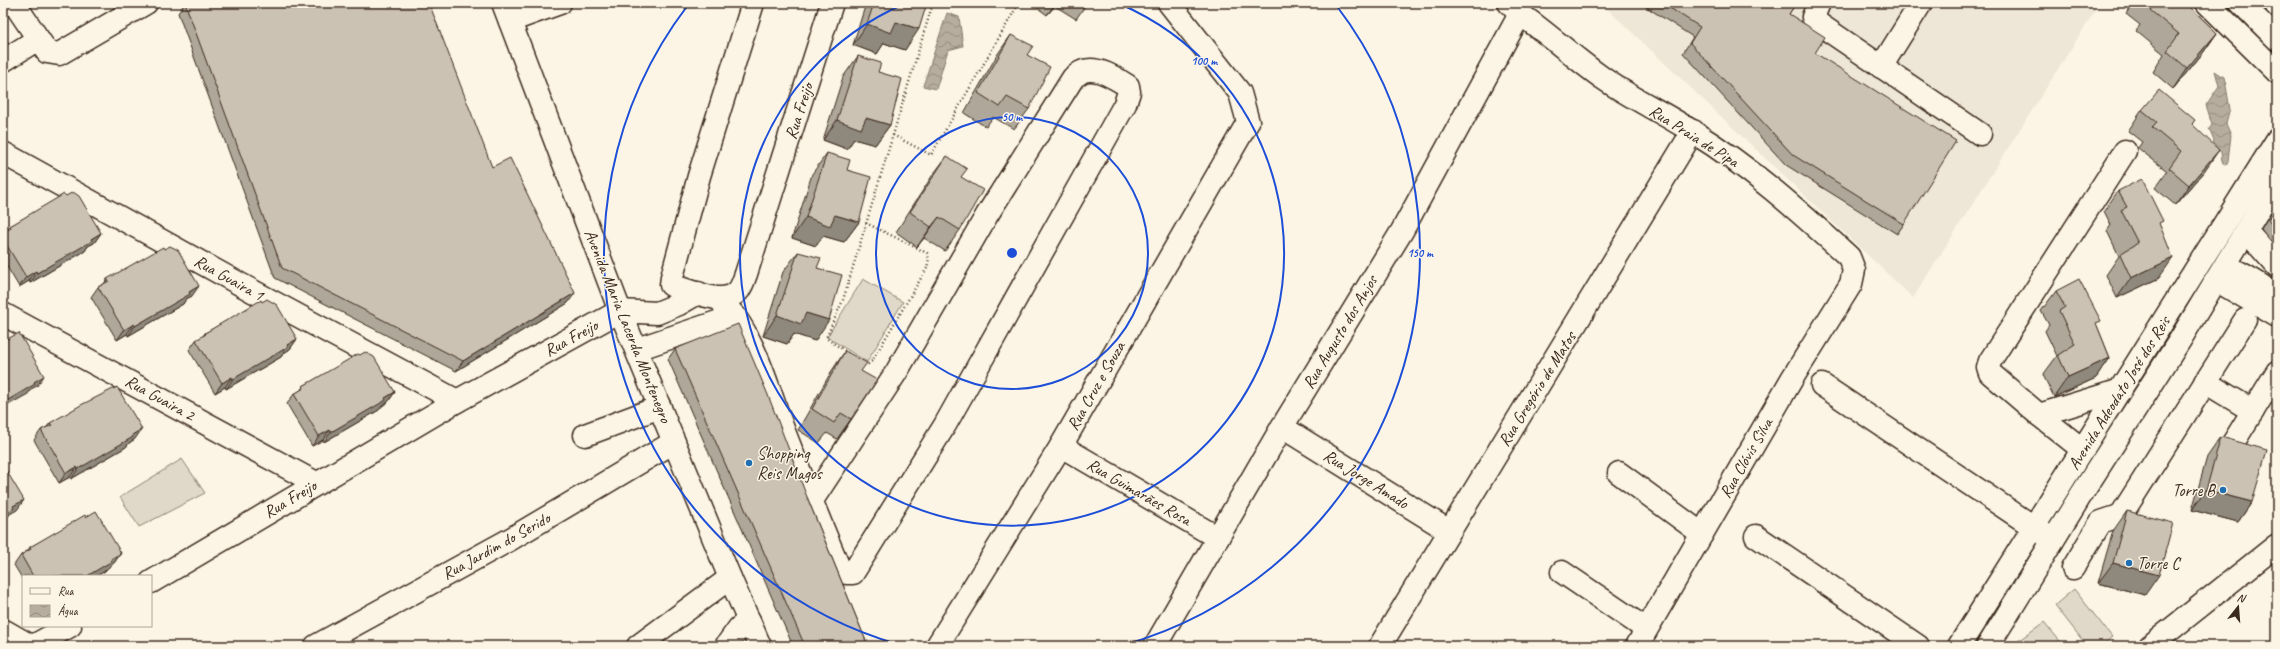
<svg xmlns="http://www.w3.org/2000/svg" width="2280" height="649" font-family="Caveat,sans-serif">
  <style>
    .built { fill: #eee6d6 }
    .pitch { fill: #e0d8c8; stroke: #8e8173 }
    .water { fill: url(#water-waves); stroke: #85796b }
    .lines { fill: none; stroke-linecap: round; stroke-linejoin: round }
    .minor-casing { stroke: #3b2a1e; stroke-width: 25 }
    .major-casing { stroke: #3b2a1e; stroke-width: 25 }
    .path { stroke: #3b2a1e; stroke-width: 2.5; stroke-dasharray: 1 3; stroke-linecap: butt }
    .minor { stroke: #fcf5e5; stroke-width: 22 }
    .major { stroke: #fcf5e5; stroke-width: 22 }
    .wall { fill: #afa79a; stroke: #3b2a1e }
    .shaded-wall { fill: #8f887d; stroke: #3b2a1e }
    .building { fill: #ccc2b3; stroke: #3b2a1e }
    .ring { fill: none; stroke: #1d4ed8; stroke-width: 2 }
    .poi-dot { fill: #1f6fb2; stroke: #fcf5e5; stroke-width: 1.5 }
    .labels { text-anchor: middle; dominant-baseline: central; stroke-width: 3; stroke-linejoin: round; paint-order: stroke }
    .street-label { font-size: 17px; fill: #3b2a1e; stroke: #fcf5e5 }
    .poi-label { font-size: 17px; fill: #3b2a1e; stroke: #fcf5e5; text-anchor: start }
    .centre { fill: #1d4ed8; stroke: #fcf5e5; stroke-width: 2 }
    .ring-label { font-size: 12px; text-anchor: middle; font-weight: bold; fill: #1d4ed8; stroke: #fcf5e5; stroke-width: 3; stroke-linejoin: round; paint-order: stroke }
  </style>
  <defs>
    <pattern id="water-waves" width="16" height="10" patternUnits="userSpaceOnUse"><rect width="16" height="10" fill="#b7ad9e"/><path d="M0 5q4-4 8 0t8 0" fill="none" stroke="#968d80"/></pattern>
  </defs>
  <rect width="100%" height="100%" fill="#fcf5e5"/>
  <filter id="ink" filterUnits="userSpaceOnUse"><feTurbulence type="fractalNoise" baseFrequency=".025" numOctaves="2"/><feDisplacementMap in="SourceGraphic" scale="8" xChannelSelector="R" yChannelSelector="G"/><feConvolveMatrix kernelMatrix="1 2 1 2 8 2 1 2 1" color-interpolation-filters="sRGB"/></filter>
  <g filter="url(#ink)">
    <polygon class="built" points="1601,3 2100,3 1913,298"/>
    <g class="pitch">
      <polygon points="863,279 903,302 867,362 827,337"/>
      <polygon points="182,459 205,493 139,527 120,497"/>
      <polygon points="2074,589 2112,637 2101,646 2087,646 2055,605"/>
      <polygon points="2044,622 2064,646 2022,646 2018,641"/>
    </g>
    <g class="water">
      <polygon points="947,13 959,17 963,46 948,50 936,89 923,86"/>
      <polygon points="2215,71 2224,77 2226,86 2230,109 2226,124 2231,135 2228,161 2226,165 2222,162 2221,152 2212,146 2214,140 2209,128 2212,124 2206,105 2219,86"/>
    </g>
    <g class="lines">
      <g class="minor-casing">
        <g id="minor">
          <polyline points="14,3 47,52 59,54 146,3"/>
          <path d="M753,3L699,176L672,277L671,285L676,287C693,291 724,307 738,291C742,287 744,279 746,274L832,3"/>
          <path d="M1509,3L1520,14C1549,34 1575,59 1604,79C1633,99 1664,113 1693,132C1750,167 1800,212 1849,257L1854,270L1851,284L1793,377L1637,646"/>
          <polyline points="1819,3 1813,17 1819,24 1980,134"/>
          <polyline points="510,21 560,3"/>
          <polyline points="3,61 38,39"/>
          <polyline points="1881,67 1921,3"/>
          <polyline points="3,153 258,294 457,401"/>
          <polyline points="2246,231 2277,266"/>
          <path d="M2226,265C2242,275 2268,285 2277,302"/>
          <polyline points="2216,280 2277,316"/>
          <path d="M719,299C754,330 768,390 785,434C803,480 821,525 840,570L846,573H853L945,425L1125,104L1129,92L1128,86C1117,79 1098,66 1084,71C1080,72 1076,76 1073,78L987,215L897,371L811,502"/>
          <polyline points="3,314 316,483"/>
          <polyline points="637,349 735,316"/>
          <polyline points="2205,382 2253,411"/>
          <polyline points="1822,385 2053,540"/>
          <polyline points="2039,415 2121,390"/>
          <polyline points="1282,427 1449,531"/>
          <polyline points="585,435 660,407"/>
          <polyline points="2233,443 2277,372"/>
          <polyline points="1061,446 1218,538"/>
          <polyline points="2083,450 2039,415 1990,373 1988,367 1990,361 2125,151"/>
          <polyline points="1619,473 1702,534"/>
          <polyline points="1756,536 1918,646"/>
          <polyline points="2073,568 2101,522 2119,516 2123,512 2245,320"/>
          <polyline points="1562,572 1646,629"/>
          <polyline points="151,582 457,401 620,311 657,313 679,304 698,293"/>
          <polyline points="3,630 31,646"/>
          <polyline points="33,646 70,626"/>
          <polyline points="316,646 509,540 674,442"/>
          <polyline points="638,646 730,578"/>
          <polyline points="726,646 739,628 749,620"/>
          <polyline points="937,646 1061,446 1248,122 1240,93 1169,3"/>
          <polyline points="1155,646 1282,427 1402,231 1520,14"/>
          <polyline points="1380,646 1693,131"/>
          <polyline points="2150,646 2277,545"/>
        </g>
      </g>
      <g class="major-casing">
        <g id="major">
          <polyline points="503,3 620,311 730,578 760,646"/>
          <polyline points="2207,3 2277,72"/>
          <polyline points="2241,3 2277,39"/>
          <polyline points="1959,646 2277,140"/>
          <polyline points="1988,646 2081,495 2180,340 2277,179"/>
        </g>
      </g>
      <g class="path">
        <polyline points="893,135 931,155 1019,3"/>
        <polyline points="848,353 826,338 843,300 933,3"/>
        <polyline points="864,363 868,364 872,361 927,268 929,259 927,253 866,223"/>
      </g>
      <use href="#minor" class="minor"/>
      <use href="#major" class="major"/>
    </g>
    <g class="wall">
      <polygon points="185,3 492,167 568,303 456,371 275,278 178,13"/>
      <polygon points="866,3 927,3 905,50 884,43 877,54 853,45"/>
      <polygon points="1031,3 1087,3 1076,19 1055,6 1047,15"/>
      <polygon points="1640,3 1796,3 1789,14 1815,53 1904,224 1897,234 1786,165 1683,53 1693,37"/>
      <polygon points="2133,3 2193,3 2190,7 2217,33 2203,53 2173,89 2153,72 2164,54 2136,31 2140,25 2126,14"/>
      <polygon points="1011,35 1027,55 1029,109 1014,129 993,117 986,127 964,113 997,55"/>
      <polygon points="858,56 878,72 890,125 875,145 854,139 847,149 823,140 843,77"/>
      <polygon points="2142,110 2192,124 2205,170 2175,205 2155,188 2167,171 2138,148 2142,142 2128,131"/>
      <polygon points="827,153 847,170 859,222 844,242 823,236 816,246 792,238 812,174"/>
      <polygon points="947,156 961,177 960,230 945,251 924,238 917,247 896,232 932,176"/>
      <polygon points="2118,191 2160,226 2159,278 2117,298 2106,275 2119,256 2107,231 2111,225 2104,211"/>
      <polygon points="66,196 101,233 94,243 88,246 85,251 30,283 29,281 19,287 3,260 3,232 7,230 10,226"/>
      <polygon points="2277,202 2277,249 2261,229"/>
      <polygon points="798,252 817,268 815,341 794,334 787,344 763,336 783,272"/>
      <polygon points="107,279 192,296 186,299 183,304 128,336 127,334 117,340 91,297 98,287 104,284"/>
      <polygon points="2056,291 2097,326 2110,358 2096,378 2054,397 2043,375 2057,356 2045,331 2049,325 2041,311"/>
      <polygon points="262,302 297,339 290,349 284,353 281,357 226,389 225,387 215,393 189,350 196,340 202,337 205,333"/>
      <polygon points="675,349 807,497 868,646 793,646 668,359"/>
      <polygon points="845,351 861,371 851,419 837,439 827,433 819,443 798,430 831,372"/>
      <polygon points="360,355 395,392 388,402 382,406 379,410 324,442 323,440 312,446 287,404 294,394 301,390 303,386"/>
      <polygon points="50,423 135,439 129,443 126,447 71,479 70,477 59,483 34,440 41,430 47,427"/>
      <polygon points="2221,437 2252,502 2238,522 2192,510 2207,457"/>
      <polygon points="2127,511 2145,595 2098,583 2113,531"/>
      <polygon points="86,517 121,553 114,563 109,567 105,571 97,576 23,576 23,580 14,565 21,555 27,551 30,547"/>
    </g>
    <g class="shaded-wall">
      <polygon points="1056,3 1057,3 1047,15"/>
      <polygon points="896,22 919,29 905,50 884,43 877,54 853,45 867,24"/>
      <polygon points="2217,33 2203,53 2173,89 2187,68"/>
      <polygon points="866,118 890,125 875,145 854,139 847,149 823,140 837,120"/>
      <polygon points="2219,150 2205,170 2175,205 2189,185"/>
      <polygon points="835,215 859,222 844,242 823,236 816,246 792,238 806,217"/>
      <polygon points="939,217 924,238 917,247 931,227"/>
      <polygon points="101,233 94,243 88,246 85,251 30,283 37,273"/>
      <polygon points="2173,258 2159,278 2117,298 2131,278"/>
      <polygon points="36,271 29,281 19,287 26,277"/>
      <polygon points="199,286 192,296 186,299 183,304 128,336 135,326"/>
      <polygon points="575,293 568,303 456,371 463,361"/>
      <polygon points="806,313 829,320 815,341 794,334 787,344 763,336 777,315"/>
      <polygon points="134,324 127,334 117,340 124,330"/>
      <polygon points="297,339 290,349 284,353 281,357 226,389 233,379"/>
      <polygon points="2110,358 2096,378 2054,397 2068,377"/>
      <polygon points="44,376 37,386 31,389 28,394 3,408 3,403 34,382"/>
      <polygon points="232,377 225,387 215,393 222,383"/>
      <polygon points="395,392 388,402 382,406 379,410 324,442 331,432"/>
      <polygon points="142,429 135,439 129,443 126,447 71,479 78,469"/>
      <polygon points="330,430 323,440 312,446 319,436"/>
      <polygon points="77,467 70,477 59,483 66,473"/>
      <polygon points="2206,490 2252,502 2238,522 2192,510"/>
      <polygon points="24,500 17,510 10,514 7,518 3,521 3,515 13,506"/>
      <polygon points="121,553 114,563 109,567 105,571 97,576 87,576 111,559"/>
      <polygon points="2113,563 2159,575 2145,595 2098,583"/>
    </g>
    <g class="building">
      <polygon points="185,3 429,3 492,167 510,158 575,293 463,361 282,268"/>
      <polygon points="874,3 927,3 919,29 896,22 891,33 867,24"/>
      <polygon points="1662,3 1796,3 1789,14 1825,37 1815,53 1956,141 1904,224 1793,155 1690,43 1700,27"/>
      <polygon points="2152,3 2193,3 2190,7 2217,33 2187,68 2167,51 2179,34 2150,10 2155,5"/>
      <polygon points="1011,35 1033,46 1027,55 1050,67 1029,109 1007,97 1000,107 978,93"/>
      <polygon points="858,56 881,63 878,72 902,79 890,125 866,118 861,129 837,120"/>
      <polygon points="2159,90 2195,120 2192,124 2219,150 2189,185 2169,168 2181,151 2152,127 2157,122 2142,110"/>
      <polygon points="827,153 850,160 847,170 871,177 859,222 835,215 830,226 806,217"/>
      <polygon points="947,156 967,169 961,177 983,190 960,230 939,217 931,227 910,212"/>
      <polygon points="2142,179 2163,221 2159,223 2173,258 2131,278 2120,254 2138,243 2121,210 2127,207 2118,191"/>
      <polygon points="73,192 79,196 101,233 91,239 92,241 37,273 36,271 26,277 3,239 3,232 11,228 10,226 64,194 66,196"/>
      <polygon points="2277,204 2277,231 2268,220"/>
      <polygon points="170,246 178,250 199,286 189,292 190,294 135,326 134,324 124,330 98,287 109,281 107,279 163,247 164,249"/>
      <polygon points="798,252 821,258 817,268 842,275 829,320 806,313 801,324 777,315"/>
      <polygon points="2079,279 2101,321 2096,323 2110,358 2068,377 2058,355 2075,344 2059,311 2065,307 2056,291"/>
      <polygon points="267,299 277,305 297,339 287,345 288,347 233,379 232,377 222,383 196,340 206,334 205,333 261,300 262,302"/>
      <polygon points="738,324 768,395 807,497 868,646 805,646 675,349"/>
      <polygon points="19,333 44,376 34,382 35,384 3,403 3,341"/>
      <polygon points="845,351 867,363 861,371 877,380 851,419 841,413 834,423 812,409"/>
      <polygon points="365,352 374,357 395,392 385,398 386,400 331,432 330,430 319,436 294,394 304,388 303,386 358,354 360,355"/>
      <polygon points="117,387 142,429 132,435 133,437 78,469 77,467 66,473 41,430 52,425 50,423 81,405"/>
      <polygon points="2221,437 2267,450 2252,502 2206,490"/>
      <polygon points="3,465 24,500 13,506 14,508 3,515"/>
      <polygon points="96,511 121,553 111,559 112,561 87,576 33,576 21,555 31,549 30,547 85,515 86,517"/>
      <polygon points="2127,511 2173,523 2159,575 2113,563"/>
    </g>
  </g>
  <g class="ring">
    <circle cx="1012" cy="253" r="136"/>
    <path d="M1120 4A272 272 0 1 1 904 4"/>
    <path d="M900 645A408 408 0 0 1 688 5M1336 5A408 408 0 0 1 1124 645"/>
  </g>
  <g class="poi-dot">
    <circle cx="749" cy="463" r="4"/>
    <circle cx="2223" cy="490" r="4"/>
    <circle cx="2129" cy="563" r="4"/>
  </g>
  <g class="labels">
    <g class="street-label">
      <text transform="translate(799 111) rotate(-72)">Rua Freijo</text>
      <text transform="translate(1694 136) rotate(32)">Rua Praia de Pipa</text>
      <text transform="translate(229 278) rotate(29)">Rua Guaira 1</text>
      <text transform="translate(628 326) rotate(68)">Avenida Maria Lacerda Montenegro</text>
      <text transform="translate(1340 332) rotate(-59)">Rua Augusto dos Anjos</text>
      <text transform="translate(571 338) rotate(-29)">Rua Freijo</text>
      <text transform="translate(1096 386) rotate(-60)">Rua Cruz e Souza</text>
      <text transform="translate(1537 389) rotate(-58)">Rua Gregório de Matos</text>
      <text transform="translate(2119 393) rotate(-58)">Avenida Adeodato José dos Reis</text>
      <text transform="translate(160 398) rotate(29)">Rua Guaira 2</text>
      <text transform="translate(1746 458) rotate(-60)">Rua Clóvis Silva</text>
      <text transform="translate(1366 479) rotate(32)">Rua Jorge Amado</text>
      <text transform="translate(1139 492) rotate(30)">Rua Guimarães Rosa</text>
      <text transform="translate(290 499) rotate(-31)">Rua Freijo</text>
      <text transform="translate(496 546) rotate(-29)">Rua Jardim do Serido</text>
    </g>
    <g class="poi-label">
      <text x="757" y="453">Shopping<tspan x="757" dy="20">Reis Magos</tspan></text>
      <text x="2215" y="490" text-anchor="end">Torre B</text>
      <text x="2137" y="563">Torre C</text>
    </g>
  </g>
  <circle cx="1012" cy="253" r="6" class="centre"/>
  <g class="ring-label">
    <text x="1204" y="65">100 m</text>
    <text x="1012" y="121">50 m</text>
    <text x="1420" y="257">150 m</text>
  </g>
  <rect width="2280" height="649" fill="none" stroke="#fcf5e5" stroke-width="16"/>
  <rect x="8" y="8" width="2264" height="633" fill="none" stroke="#3b2a1e" stroke-width="1.5" filter="url(#ink)"/>
  <rect x="22" y="575" width="130" height="52" fill="#fcf5e5" stroke="#afa495"/>
  <rect x="30" y="588" width="20" height="6" fill="#fcf5e5" stroke="#afa495"/>
  <text x="58" y="595" font-size="12" fill="#3b2a1e">Rua</text>
  <rect x="30" y="605" width="20" height="12" fill="url(#water-waves)" stroke="#afa495"/>
  <text x="58" y="615" font-size="12" fill="#3b2a1e">Água</text>
  <g transform="translate(2238 607) rotate(17)" stroke="#fcf5e5" stroke-width="3" paint-order="stroke">
  <path d="M0-3L7 15L0 10L-7 15Z" fill="#3b2a1e"/>
  <text y="-6" font-size="11" font-weight="bold" text-anchor="middle" fill="#3b2a1e">N</text>
  </g>
</svg>
